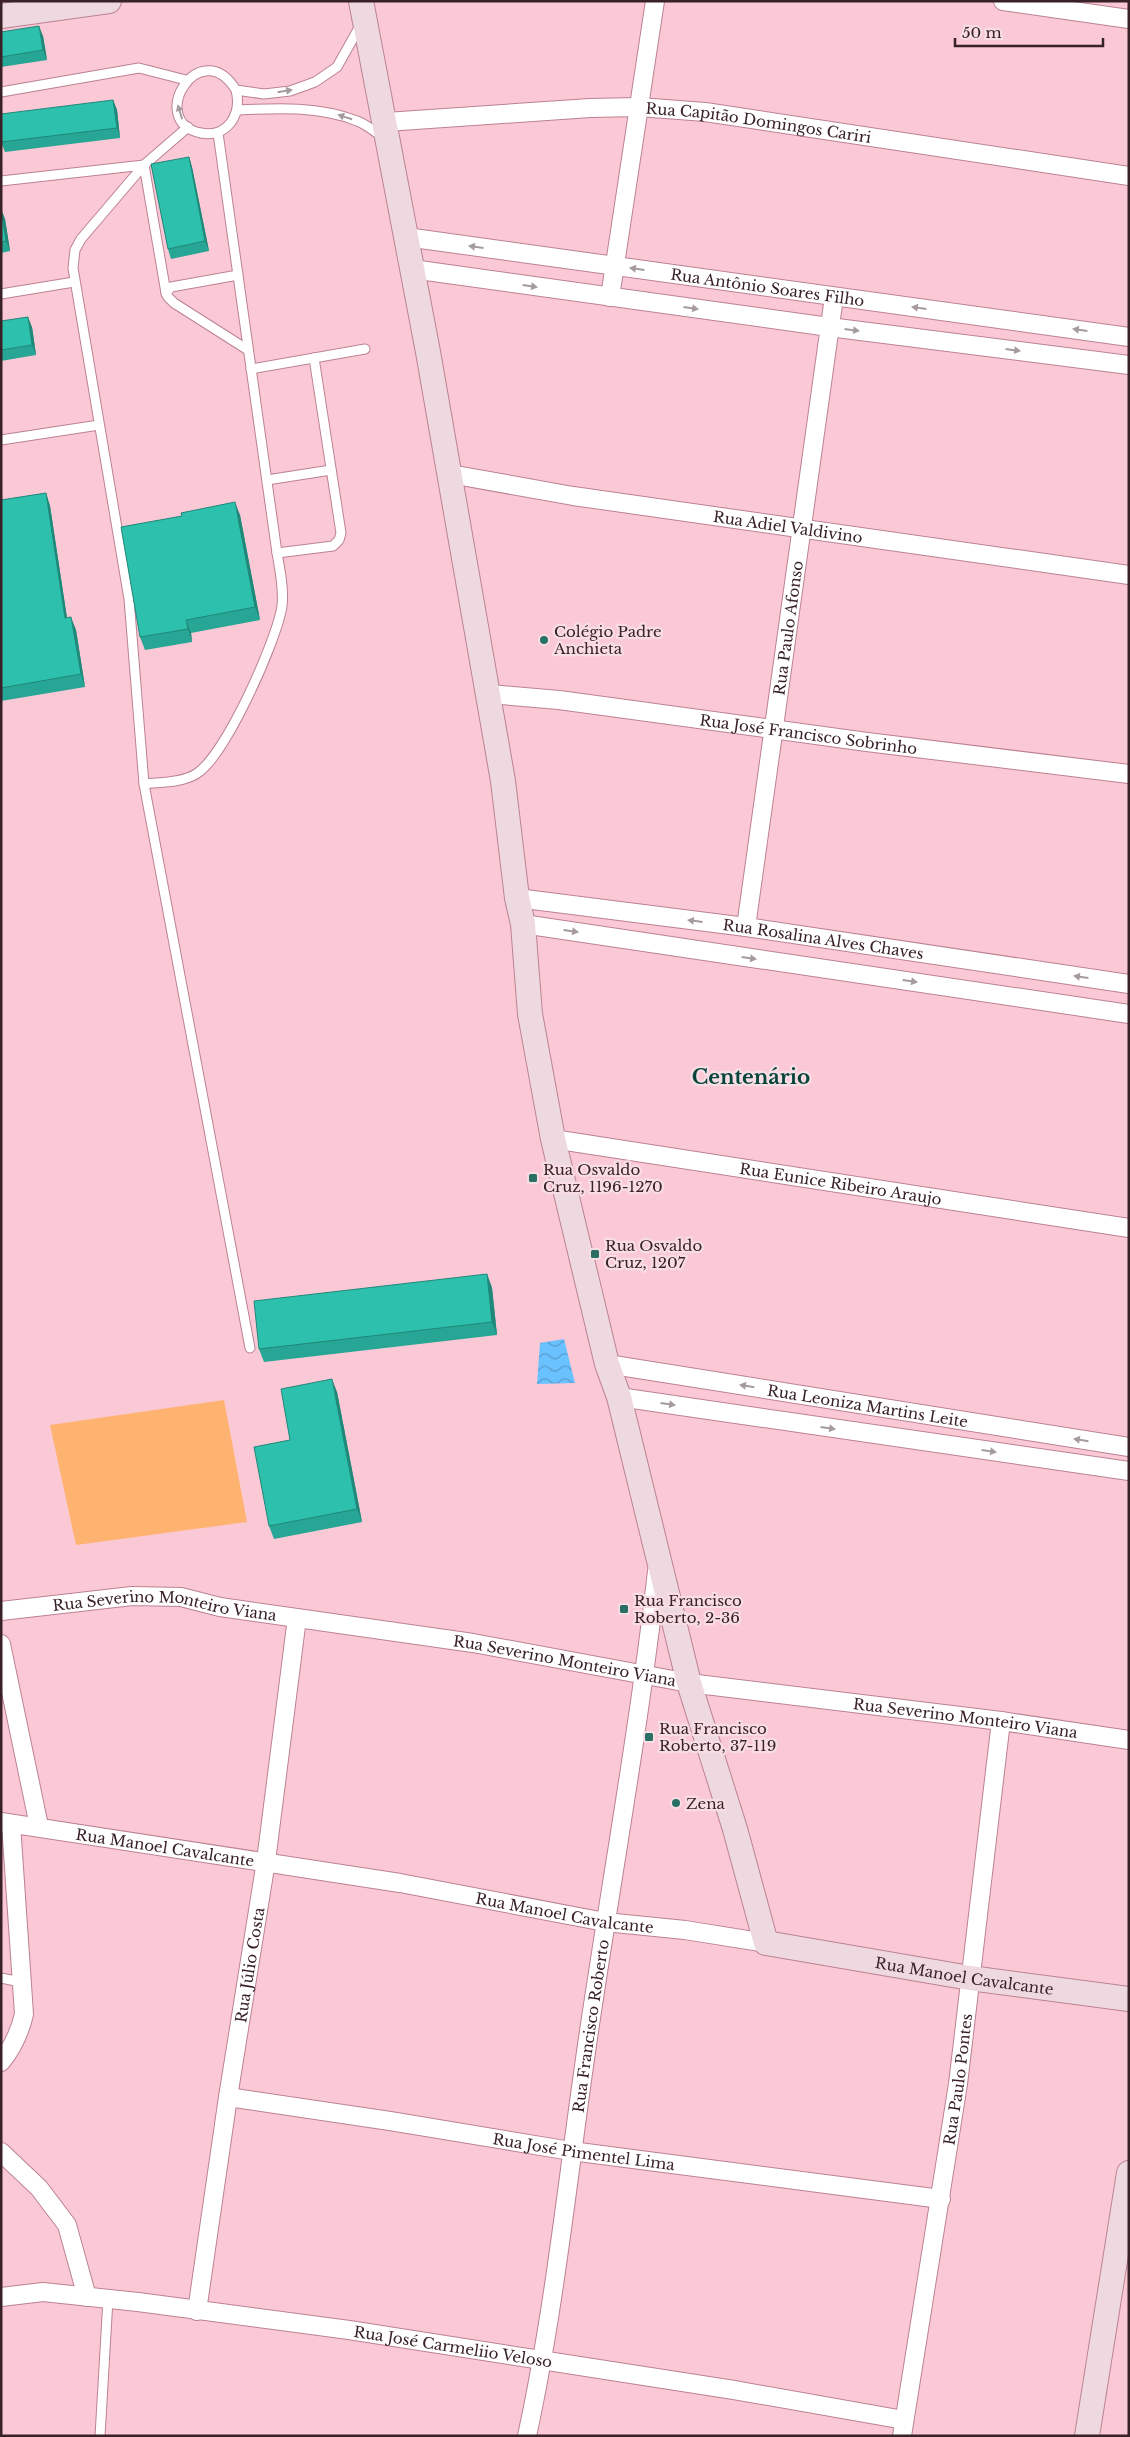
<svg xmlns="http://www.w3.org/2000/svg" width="1130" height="2437" font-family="'Libre Baskerville',serif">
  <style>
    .pitch { fill: #feb370 }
    .water { fill: url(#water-waves) }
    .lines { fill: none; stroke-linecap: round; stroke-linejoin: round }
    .lane-casing { stroke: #bb8292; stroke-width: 11 }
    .street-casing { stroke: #bb8292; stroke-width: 20 }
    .secondary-casing { stroke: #bb8292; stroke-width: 26 }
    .lane { stroke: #fff; stroke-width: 9 }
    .street { stroke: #fff; stroke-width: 18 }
    .secondary { stroke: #efd9e0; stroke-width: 24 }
    .wall { fill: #27a695 }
    .shaded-wall { fill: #208779 }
    .building { fill: #2dc1ad; stroke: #208779 }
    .oneway { fill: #a59b9e }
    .poi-dot { fill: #296f64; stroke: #f8dee4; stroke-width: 2 }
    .labels { text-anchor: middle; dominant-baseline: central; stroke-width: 4.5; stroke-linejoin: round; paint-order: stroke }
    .street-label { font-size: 15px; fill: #382127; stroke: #f8dee4 }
    .poi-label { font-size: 15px; fill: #382127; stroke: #f8dee4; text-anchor: start }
    .district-label { font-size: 20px; font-weight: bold; fill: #06443c; stroke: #f8dee4 }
  </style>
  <defs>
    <pattern id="water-waves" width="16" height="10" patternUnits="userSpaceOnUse" patternTransform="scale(1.25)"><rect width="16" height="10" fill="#6ac1ff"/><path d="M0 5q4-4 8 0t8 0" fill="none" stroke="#589cce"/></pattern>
  </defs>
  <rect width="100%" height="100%" fill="#fbc9d6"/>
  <polygon class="pitch" points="224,1400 247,1522 76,1545 50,1425"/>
  <polygon class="water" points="564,1339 575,1383 537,1384 540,1343"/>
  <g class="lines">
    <g class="lane-casing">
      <g id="lane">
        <path d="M236,90C242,114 228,138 201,133C145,122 200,32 236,90L264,94L290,91L315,82L337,67L360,26"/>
        <polyline points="1,92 139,68 186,80"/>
        <path d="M238,110C277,108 320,106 357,121C366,124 375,132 383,137"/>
        <polyline points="188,127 144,165 81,239 75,250 73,268 129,599 144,784 250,1348"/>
        <polyline points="1,181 144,165 166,293"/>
        <polyline points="238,275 171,287 166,293 168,297 174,303 248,350"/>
        <polyline points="1,294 74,282"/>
        <polyline points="251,369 365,349"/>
        <polyline points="1,440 99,425"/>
        <polyline points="267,480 331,470"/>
        <polyline points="277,553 333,546 339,540 341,533 314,358"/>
        <path d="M144,784C160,782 181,783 196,774C225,757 277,640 282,606C284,589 280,570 277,553L218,133"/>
        <polyline points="1,1978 21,1982"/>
        <polyline points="100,2436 108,2299"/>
      </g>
    </g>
    <g class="street-casing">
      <g id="street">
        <polyline points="1003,1 1129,19"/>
        <path id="s1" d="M386,122L590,108L639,107L705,112L1129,176"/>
        <path id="s2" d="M406,237L1129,337"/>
        <polyline points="412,269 829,327 1129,365"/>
        <polyline points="610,297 655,1"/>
        <path id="s3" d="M450,474L573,496L1129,575"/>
        <path id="s4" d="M489,694L559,700L867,742L1129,774"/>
        <path id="s5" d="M517,898L746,927L1129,984"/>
        <polyline points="523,924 1129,1014"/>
        <path id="s6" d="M746,927L834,297"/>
        <path id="s7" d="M553,1139L1129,1228"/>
        <path id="s8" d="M607,1364L1129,1447"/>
        <polyline points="619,1397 1129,1471"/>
        <path id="s9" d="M1,1611L132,1596L181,1597L220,1607L473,1643L689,1683L1001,1721L1129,1740"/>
        <polyline points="1,1644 39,1826"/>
        <path id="s10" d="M1,1822L400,1883L605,1922L685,1930L766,1943"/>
        <path d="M1,2062C13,2047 20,2032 24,2014L11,1824"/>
        <path id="s11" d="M228,2097L390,2121L571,2151L941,2199"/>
        <polyline points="1,2152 39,2188 67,2225 87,2297"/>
        <path id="s12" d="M1,2297L43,2292L138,2302L349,2330L734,2390L904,2420"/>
        <path id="s13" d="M197,2311L228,2097L266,1861L297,1618"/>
        <path id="s14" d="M527,2436C555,2307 568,2175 587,2045C610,1887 639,1730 657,1571"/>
        <path id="s15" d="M902,2436L958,2084L1001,1721"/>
      </g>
    </g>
    <g class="secondary-casing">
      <g id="secondary">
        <path id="s16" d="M361,1L428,352L503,781L517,898L523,924L530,1014L553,1139L607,1364L619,1397L689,1683L735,1829L766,1943L970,1978L1129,1999"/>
        <polyline points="1,16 109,1"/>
        <polyline points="1087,2436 1129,2173"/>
      </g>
    </g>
    <use href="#lane" class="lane"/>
    <use href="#street" class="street"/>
    <use href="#secondary" class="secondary"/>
  </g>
  <g class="wall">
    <polygon points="1,32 43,36 47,60 1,67"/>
    <polygon points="113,100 117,110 120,138 5,152 1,142"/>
    <polygon points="189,157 192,167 209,251 171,259 168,249"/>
    <polygon points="1,209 5,219 10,251 1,253"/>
    <polygon points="1,321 32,327 36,355 1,361"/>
    <polygon points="46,493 50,506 67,618 76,630 85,687 1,701 1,500"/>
    <polygon points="240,515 260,620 191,633 192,642 145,650 140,637"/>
    <polygon points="487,1274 492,1288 497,1335 264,1362 259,1349"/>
    <polygon points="337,1392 362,1522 274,1539 269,1526 290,1440"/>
  </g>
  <g class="shaded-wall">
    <polygon points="39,26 43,36 47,60 43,50"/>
    <polygon points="113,100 117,110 120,138 117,128"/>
    <polygon points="189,157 192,167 209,251 205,241"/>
    <polygon points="1,209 5,219 10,251 6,241"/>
    <polygon points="28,317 32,327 36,355 32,345"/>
    <polygon points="46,493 50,506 69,631 65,618"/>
    <polygon points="235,502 240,515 260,620 255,607"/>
    <polygon points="71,617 76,630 85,687 81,674"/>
    <polygon points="186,620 191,633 192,642 188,629"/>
    <polygon points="487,1274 492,1288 497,1335 492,1322"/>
    <polygon points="332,1379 337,1392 362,1522 357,1509"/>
  </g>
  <g class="building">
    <polygon points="39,26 43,50 1,57 1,32"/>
    <polygon points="113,100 117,128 1,142 1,114"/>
    <polygon points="189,157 205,241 168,249 151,164"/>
    <polygon points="1,209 6,241 1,242"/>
    <polygon points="28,317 32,345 1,350 1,321"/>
    <polygon points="46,493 65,618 71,617 81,674 1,688 1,500"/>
    <polygon points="235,502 255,607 186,620 188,629 140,637 121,527 182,516 181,513"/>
    <polygon points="487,1274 492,1322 259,1349 254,1301"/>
    <polygon points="332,1379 357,1509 269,1526 254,1447 290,1440 281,1389"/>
  </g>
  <defs><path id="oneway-solid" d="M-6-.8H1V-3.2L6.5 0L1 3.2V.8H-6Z" transform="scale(1.25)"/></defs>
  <g class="oneway">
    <use href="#oneway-solid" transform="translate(285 91) rotate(-9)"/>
    <use href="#oneway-solid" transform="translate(180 112) rotate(-107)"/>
    <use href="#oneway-solid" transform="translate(345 117) rotate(-162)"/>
    <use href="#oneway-solid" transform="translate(476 247) rotate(-172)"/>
    <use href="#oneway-solid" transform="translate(637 269) rotate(-172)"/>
    <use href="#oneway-solid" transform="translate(530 286) rotate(8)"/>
    <use href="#oneway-solid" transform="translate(691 308) rotate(8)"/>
    <use href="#oneway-solid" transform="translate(919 308) rotate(-172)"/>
    <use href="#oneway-solid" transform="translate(852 330) rotate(7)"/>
    <use href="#oneway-solid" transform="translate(1080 330) rotate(-172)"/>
    <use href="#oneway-solid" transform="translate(1013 350) rotate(7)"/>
    <use href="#oneway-solid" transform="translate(695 921) rotate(-173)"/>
    <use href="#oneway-solid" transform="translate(571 931) rotate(8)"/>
    <use href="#oneway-solid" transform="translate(749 958) rotate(8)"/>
    <use href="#oneway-solid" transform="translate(1081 977) rotate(-172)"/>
    <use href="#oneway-solid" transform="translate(910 981) rotate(8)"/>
    <use href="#oneway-solid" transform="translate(747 1386) rotate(-171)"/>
    <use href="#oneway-solid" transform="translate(668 1404) rotate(8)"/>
    <use href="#oneway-solid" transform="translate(828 1428) rotate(8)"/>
    <use href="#oneway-solid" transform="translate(1081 1440) rotate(-171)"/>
    <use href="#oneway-solid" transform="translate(989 1451) rotate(8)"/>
  </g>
  <g class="poi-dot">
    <circle cx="544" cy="640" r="5"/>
    <rect x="528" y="1173" width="10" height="10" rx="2.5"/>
    <rect x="590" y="1249" width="10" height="10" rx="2.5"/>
    <rect x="619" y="1604" width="10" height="10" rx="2.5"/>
    <rect x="644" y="1732" width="10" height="10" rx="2.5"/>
    <circle cx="676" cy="1803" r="5"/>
  </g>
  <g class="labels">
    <g class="street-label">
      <text stroke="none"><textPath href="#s1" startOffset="374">Rua Capitão Domingos Cariri</textPath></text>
      <text stroke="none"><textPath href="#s2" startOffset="365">Rua Antônio Soares Filho</textPath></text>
      <text stroke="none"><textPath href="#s3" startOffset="342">Rua Adiel Valdivino</textPath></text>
      <text stroke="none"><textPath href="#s6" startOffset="302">Rua Paulo Afonso</textPath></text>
      <text stroke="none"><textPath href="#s4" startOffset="322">Rua José Francisco Sobrinho</textPath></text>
      <text stroke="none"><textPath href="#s5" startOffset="309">Rua Rosalina Alves Chaves</textPath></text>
      <text stroke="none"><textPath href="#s7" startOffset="291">Rua Eunice Ribeiro Araujo</textPath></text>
      <text stroke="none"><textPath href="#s8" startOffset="264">Rua Leoniza Martins Leite</textPath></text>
      <text stroke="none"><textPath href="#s9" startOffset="165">Rua Severino Monteiro Viana</textPath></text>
      <text stroke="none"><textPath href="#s9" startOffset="570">Rua Severino Monteiro Viana</textPath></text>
      <text stroke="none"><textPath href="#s9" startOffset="975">Rua Severino Monteiro Viana</textPath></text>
      <text stroke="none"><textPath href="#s10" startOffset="166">Rua Manoel Cavalcante</textPath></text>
      <text stroke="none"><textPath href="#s10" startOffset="571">Rua Manoel Cavalcante</textPath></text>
      <text stroke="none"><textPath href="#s13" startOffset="350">Rua Júlio Costa</textPath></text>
      <text stroke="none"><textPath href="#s16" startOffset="2188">Rua Manoel Cavalcante</textPath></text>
      <text stroke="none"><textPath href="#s14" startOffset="415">Rua Francisco Roberto</textPath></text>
      <text stroke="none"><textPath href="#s15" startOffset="361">Rua Paulo Pontes</textPath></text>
      <text stroke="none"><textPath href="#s11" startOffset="360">Rua José Pimentel Lima</textPath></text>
      <text stroke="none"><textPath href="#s12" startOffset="456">Rua José Carmeliio Veloso</textPath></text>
    </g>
    <g class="poi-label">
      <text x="554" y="631">Colégio Padre<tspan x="554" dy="17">Anchieta</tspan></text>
      <text x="543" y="1169">Rua Osvaldo<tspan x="543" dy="17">Cruz, 1196-1270</tspan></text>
      <text x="605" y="1245">Rua Osvaldo<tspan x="605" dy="17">Cruz, 1207</tspan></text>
      <text x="634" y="1600">Rua Francisco<tspan x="634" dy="17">Roberto, 2-36</tspan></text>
      <text x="659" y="1728">Rua Francisco<tspan x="659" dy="17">Roberto, 37-119</tspan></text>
      <text x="686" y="1803">Zena</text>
    </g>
    <g class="district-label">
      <text x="751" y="1077">Centenário</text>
    </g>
  </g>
  <rect width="1130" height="2437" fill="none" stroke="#382127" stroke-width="5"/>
  <path d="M955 38v8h148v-8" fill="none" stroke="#382127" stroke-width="2.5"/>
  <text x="962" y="38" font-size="15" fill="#382127" stroke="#f8dee4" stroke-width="4" paint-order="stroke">50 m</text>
</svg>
